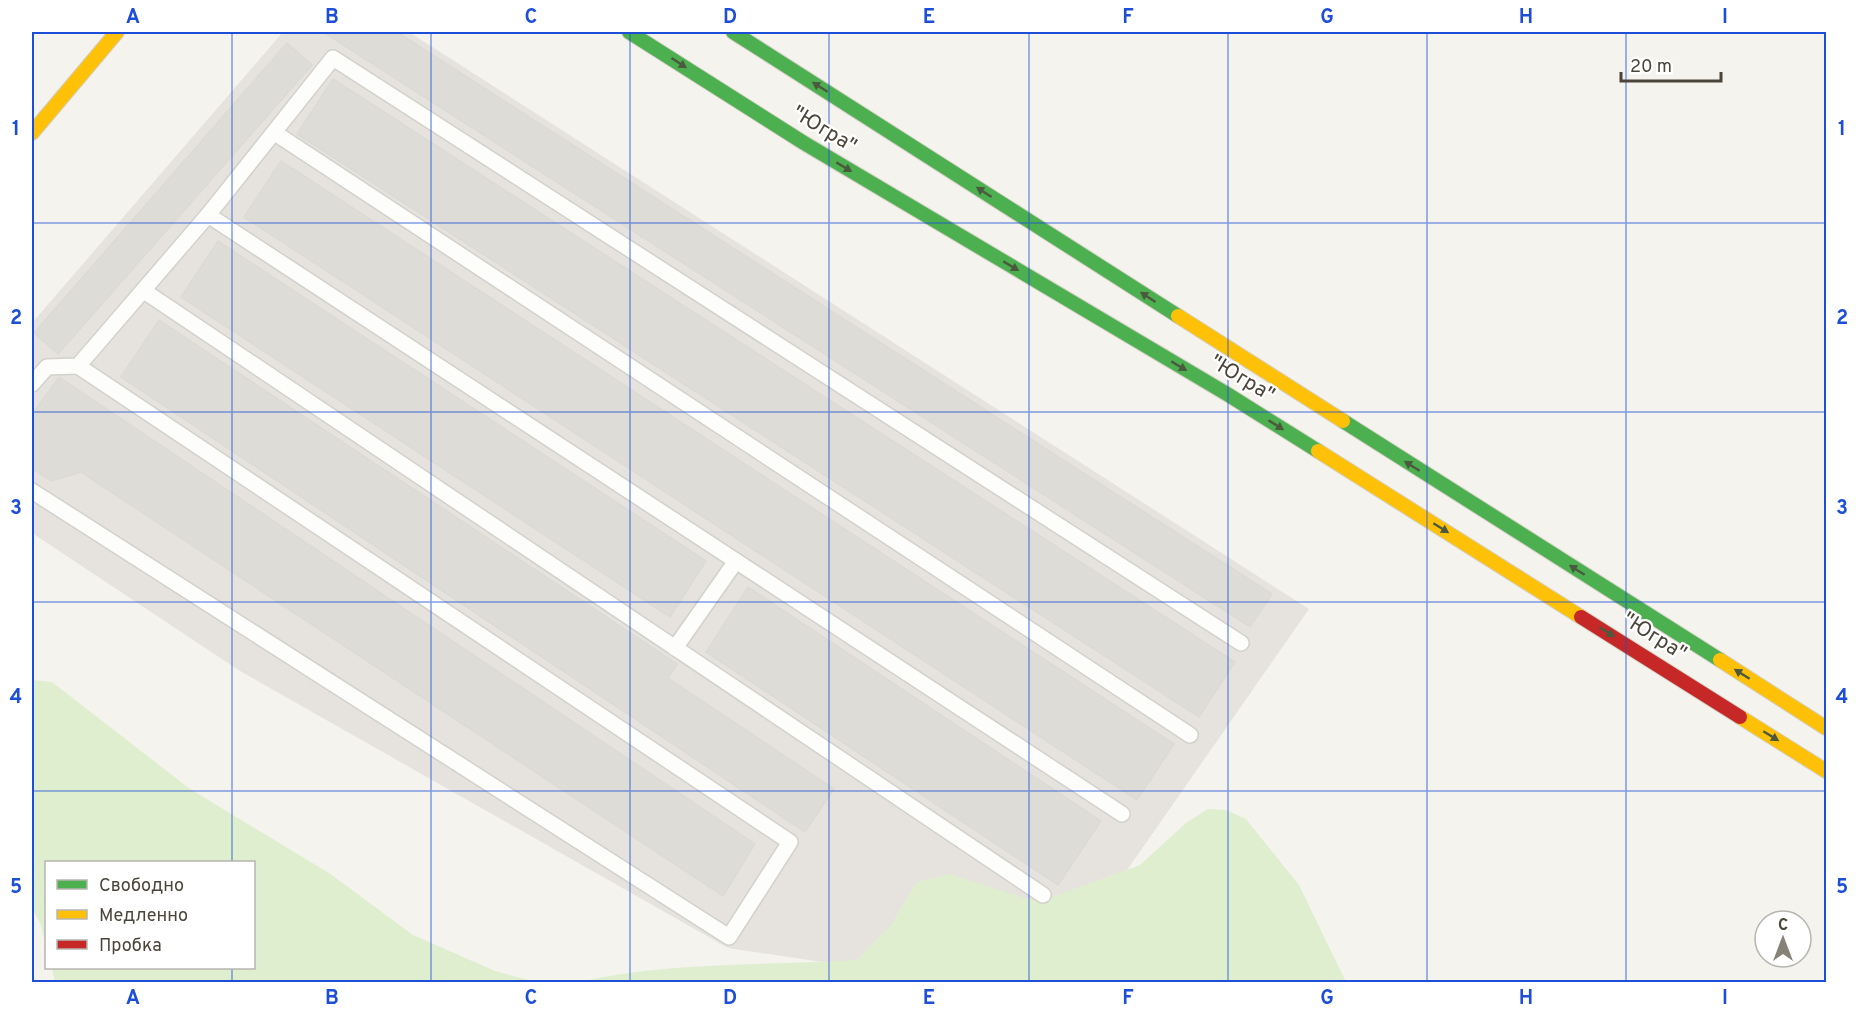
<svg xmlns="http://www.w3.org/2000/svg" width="1858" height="1014" font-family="Overpass,sans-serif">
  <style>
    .industrial { fill: #e6e3de }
    .green { fill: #dfeecf }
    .building { fill: #dedcd6; stroke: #dcdad4; stroke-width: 1.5 }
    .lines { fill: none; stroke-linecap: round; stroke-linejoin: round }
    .lane-casing { stroke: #d2d1cb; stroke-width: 18 }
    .fast-casing { stroke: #d3d0c5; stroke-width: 16 }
    .slow-casing { stroke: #d3d0c5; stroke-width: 16 }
    .jam-casing { stroke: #d3d0c5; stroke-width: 16 }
    .lane { stroke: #fdfdfc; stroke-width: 15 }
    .fast { stroke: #4caf50; stroke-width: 14 }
    .slow { stroke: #ffc107; stroke-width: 14 }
    .jam { stroke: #c62828; stroke-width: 14 }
    .oneway { fill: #4b5a3e }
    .grid { fill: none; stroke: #1d4ed8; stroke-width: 1.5; stroke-opacity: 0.55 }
    .labels { text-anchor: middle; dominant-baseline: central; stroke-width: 4.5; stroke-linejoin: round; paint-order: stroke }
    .street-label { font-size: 21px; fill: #4b4539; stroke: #fff }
    .neatline { fill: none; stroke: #1d4ed8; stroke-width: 2 }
    .grid-label { font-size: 20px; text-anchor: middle; font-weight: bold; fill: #1d4ed8 }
  </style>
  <rect width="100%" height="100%" fill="#f4f3ee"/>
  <polygon class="industrial" points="283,32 409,32 1309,609 1049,982 955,982 728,948 240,671 32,533 32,323"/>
  <g class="green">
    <polygon points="32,680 52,682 190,789 329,873 413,935 495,971 536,982 55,982 52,968 254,968 254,862 46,862 46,947 41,925 32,908"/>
    <path d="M1208,809L1226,810L1246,819L1299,885L1346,982H580C670,961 765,966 857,960L890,926L917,882L950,874L1027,899L1052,897L1140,865L1186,823Z"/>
  </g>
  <g class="building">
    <polygon points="323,32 397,32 1272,594 1250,627"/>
    <polygon points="287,43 312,65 58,354 34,333"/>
    <polygon points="333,79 1235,662 1199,717 297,134"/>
    <polygon points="281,161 1174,744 1137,800 244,217"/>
    <polygon points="218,241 706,561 670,617 181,297"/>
    <polygon points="159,320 677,664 668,678 834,789 805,832 121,377"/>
    <polygon points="59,377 755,844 723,896 81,472 51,481 32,468 32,415"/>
    <polygon points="748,587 1101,821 1058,885 706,652"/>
  </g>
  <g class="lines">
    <g class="lane-casing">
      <g id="lane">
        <polyline points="275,133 1190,735"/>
        <polyline points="208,215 1122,814"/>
        <polyline points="144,291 1043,895"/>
        <polyline points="32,384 47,367 78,366 208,215 333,58 1241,643"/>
        <polyline points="32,491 729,937 790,842 78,366"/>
        <polyline points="675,648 736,561"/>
      </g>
    </g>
    <g class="fast-casing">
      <g id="fast">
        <polyline points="629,32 804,143 1227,394 1318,451"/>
        <polyline points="733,32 1178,316"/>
        <polyline points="1343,421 1720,660"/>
      </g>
    </g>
    <g class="slow-casing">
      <g id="slow">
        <polyline points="32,133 117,32"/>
        <polyline points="1178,316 1343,421"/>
        <polyline points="1318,451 1581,617"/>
        <polyline points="1720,660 1826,728"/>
        <polyline points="1740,717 1826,771"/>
      </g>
    </g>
    <g class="jam-casing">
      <polyline id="jam" points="1581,617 1740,717"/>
    </g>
    <use href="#lane" class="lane"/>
    <use href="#fast" class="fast"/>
    <use href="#slow" class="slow"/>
    <use href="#jam" class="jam"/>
  </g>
  <defs><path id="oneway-solid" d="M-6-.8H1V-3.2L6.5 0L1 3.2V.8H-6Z" transform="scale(1.5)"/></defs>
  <g class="oneway">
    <use href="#oneway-solid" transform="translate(679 63) rotate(33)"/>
    <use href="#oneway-solid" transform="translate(820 87) rotate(-148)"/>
    <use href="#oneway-solid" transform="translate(844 167) rotate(31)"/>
    <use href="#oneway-solid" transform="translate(984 192) rotate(-147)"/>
    <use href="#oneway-solid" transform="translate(1011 266) rotate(31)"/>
    <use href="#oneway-solid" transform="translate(1148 297) rotate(-147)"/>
    <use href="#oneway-solid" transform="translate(1179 366) rotate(31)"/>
    <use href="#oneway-solid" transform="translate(1276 425) rotate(32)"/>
    <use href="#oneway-solid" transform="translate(1412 466) rotate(-148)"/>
    <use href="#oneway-solid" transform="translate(1441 528) rotate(32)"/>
    <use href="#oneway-solid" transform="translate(1577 570) rotate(-148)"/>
    <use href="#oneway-solid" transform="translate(1607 632) rotate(32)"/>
    <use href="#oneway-solid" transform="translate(1742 674) rotate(-148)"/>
    <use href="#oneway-solid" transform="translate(1771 736) rotate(32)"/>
  </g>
  <path class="grid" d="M232,32V862M431,32V982M630,32V982M829,32V982M1029,32V982M1228,32V982M1427,32V982M1626,32V982M32,223H1826M32,412H1826M32,602H1826M32,791H1826M232,968V982"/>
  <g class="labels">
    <g class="street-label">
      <text transform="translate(824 130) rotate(31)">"Югра"</text>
      <text transform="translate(1242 379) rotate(31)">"Югра"</text>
      <text transform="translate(1654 637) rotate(32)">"Югра"</text>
    </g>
  </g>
  <rect width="1858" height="1014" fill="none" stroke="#ffffff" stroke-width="66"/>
  <rect x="45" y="861" width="210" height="108" fill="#ffffff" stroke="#b7b5b0" stroke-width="1.5"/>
  <rect x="57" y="880" width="30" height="9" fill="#4caf50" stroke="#b7b5b0" stroke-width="1.5"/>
  <text x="99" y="891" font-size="18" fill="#4b4539">Свободно</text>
  <rect x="57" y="910" width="30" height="9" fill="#ffc107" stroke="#b7b5b0" stroke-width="1.5"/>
  <text x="99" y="921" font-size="18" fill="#4b4539">Медленно</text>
  <rect x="57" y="940" width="30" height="9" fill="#c62828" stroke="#b7b5b0" stroke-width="1.5"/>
  <text x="99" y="951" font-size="18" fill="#4b4539">Пробка</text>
  <g transform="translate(1783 939)"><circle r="28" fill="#ffffff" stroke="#b7b5b0" stroke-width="1.5"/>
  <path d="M0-4.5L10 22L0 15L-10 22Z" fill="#868278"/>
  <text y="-9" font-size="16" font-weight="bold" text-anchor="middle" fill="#4b4539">С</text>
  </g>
  <path d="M1621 72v9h100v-9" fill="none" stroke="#4b4539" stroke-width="3"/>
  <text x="1630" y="72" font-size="18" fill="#4b4539" stroke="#ffffff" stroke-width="4.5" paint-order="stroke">20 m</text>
  <rect x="33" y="33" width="1792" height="948" class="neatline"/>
  <g class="grid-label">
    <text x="133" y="23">A</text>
    <text x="332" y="23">B</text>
    <text x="531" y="23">C</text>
    <text x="730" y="23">D</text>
    <text x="929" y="23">E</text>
    <text x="1128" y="23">F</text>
    <text x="1327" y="23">G</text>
    <text x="1526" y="23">H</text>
    <text x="1725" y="23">I</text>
    <text x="16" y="135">1</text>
    <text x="1842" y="135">1</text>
    <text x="16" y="324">2</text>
    <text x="1842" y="324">2</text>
    <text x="16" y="514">3</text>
    <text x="1842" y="514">3</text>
    <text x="16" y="703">4</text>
    <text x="1842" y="703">4</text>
    <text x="16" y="893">5</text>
    <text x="1842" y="893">5</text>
    <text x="133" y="1004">A</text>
    <text x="332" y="1004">B</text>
    <text x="531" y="1004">C</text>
    <text x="730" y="1004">D</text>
    <text x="929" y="1004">E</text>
    <text x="1128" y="1004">F</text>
    <text x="1327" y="1004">G</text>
    <text x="1526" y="1004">H</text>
    <text x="1725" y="1004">I</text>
  </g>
</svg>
